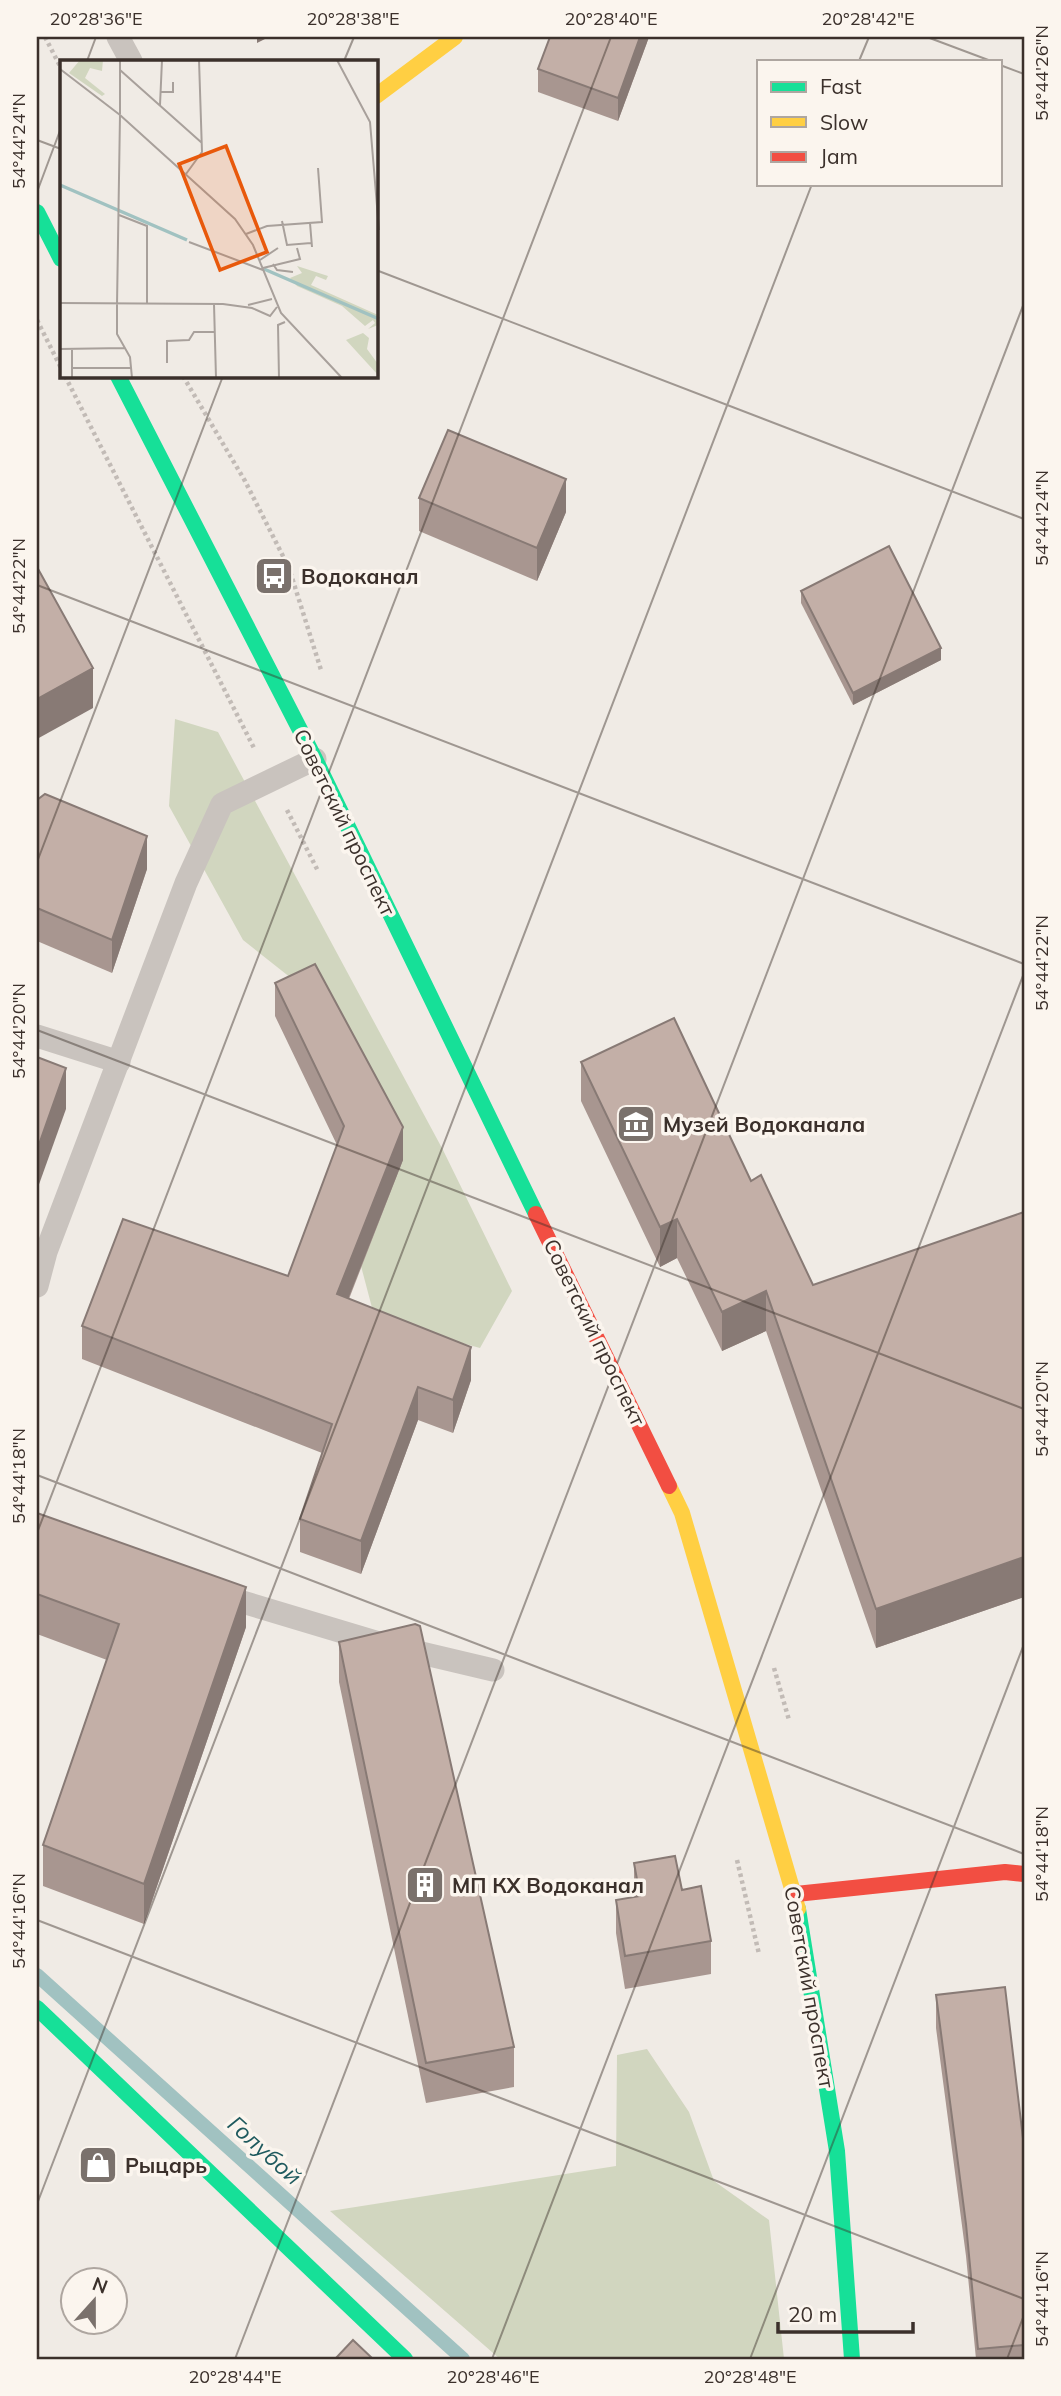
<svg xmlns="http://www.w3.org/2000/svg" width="1061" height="2396" font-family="Mulish,sans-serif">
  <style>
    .green { fill: #d1d6bf }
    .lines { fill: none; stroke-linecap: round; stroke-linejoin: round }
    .stream { stroke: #a1c2c1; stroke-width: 14 }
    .path { stroke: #c2bbb6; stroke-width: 4.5; stroke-dasharray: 3.5 3.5; stroke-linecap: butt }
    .lane { stroke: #c9c3be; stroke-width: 23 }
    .fast { stroke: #16e098; stroke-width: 16 }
    .slow { stroke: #ffcf43; stroke-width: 16 }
    .jam { stroke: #f24e42; stroke-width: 16 }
    .wall { fill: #a89690 }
    .shaded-wall { fill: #887a75 }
    .building { fill: #c3afa7; stroke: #887a75; stroke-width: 2 }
    .ticks { fill: none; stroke: #3b302b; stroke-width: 2; stroke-opacity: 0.45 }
    .labels { text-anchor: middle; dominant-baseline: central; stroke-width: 7; stroke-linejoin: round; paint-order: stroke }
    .poi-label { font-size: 21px; font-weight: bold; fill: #3b302b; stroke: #fbf5ee; text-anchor: start }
    .street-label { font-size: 21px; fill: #3b302b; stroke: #fbf5ee }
    .water-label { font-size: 23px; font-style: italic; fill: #1f5a5e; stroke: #fbf5ee }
    .inset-river { fill: none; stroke: #a1c2c1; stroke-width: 3.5 }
    .inset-road { fill: none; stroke: #a8a09b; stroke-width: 2 }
    .view { fill: #e8590c; fill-opacity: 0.15; stroke: #e8590c; stroke-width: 3.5 }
    .inset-edge { fill: none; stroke: #3b302b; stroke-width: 3.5 }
    .neatline { fill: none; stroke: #3b302b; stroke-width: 2.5 }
    .ticks-label { font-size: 18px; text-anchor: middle; fill: #3b302b }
  </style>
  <rect width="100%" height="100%" fill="#f0ebe5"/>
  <g class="green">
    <polygon points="175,719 218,732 443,1150 512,1291 480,1348 375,1319 361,1266 315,997 243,940 169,806"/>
    <polygon points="647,2049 689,2112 714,2181 769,2220 784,2359 500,2359 330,2211 616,2166 617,2055"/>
  </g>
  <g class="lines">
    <polyline class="stream" points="37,1975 463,2359"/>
    <g class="path">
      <polyline points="45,37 61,68"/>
      <polyline points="37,320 61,368"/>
      <polyline points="65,376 255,750"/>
      <polyline points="183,376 245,481 289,568 321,670"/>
      <polyline points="287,810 318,871"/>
      <polyline points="774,1668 789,1720"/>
      <polyline points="737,1860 759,1954"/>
    </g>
    <g class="lane">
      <polyline points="118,37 131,61"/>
      <polyline points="37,1036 119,1062"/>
      <polyline points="37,1286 46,1252 186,883 222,804 315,759"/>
      <polyline points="219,1595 379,1643 493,1670"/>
    </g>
    <g class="fast">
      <polyline points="37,212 61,259"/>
      <polyline points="118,376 315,759 536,1214"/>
      <polyline points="798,1909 837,2151 852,2359"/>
      <polyline points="37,2008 405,2359"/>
    </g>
    <g class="slow">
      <polyline points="376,96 455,37"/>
      <polyline points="669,1486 682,1513 798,1909"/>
    </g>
    <g class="jam">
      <polyline points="536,1214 669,1486"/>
      <polyline points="796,1894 1005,1872 1024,1874"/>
    </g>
  </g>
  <g class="wall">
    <polygon points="649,37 618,121 538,92 538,69"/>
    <polygon points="419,498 566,512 537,581 419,531"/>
    <polygon points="801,591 941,660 853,705 801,603"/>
    <polygon points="37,800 147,869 112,973 37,941"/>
    <polygon points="275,983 403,1160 349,1299 471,1380 453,1433 418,1420 361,1574 300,1552 300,1519 322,1453 82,1359 82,1326 288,1276 337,1145 275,1016"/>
    <polygon points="581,1062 751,1181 813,1285 1024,1212 1024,1597 876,1648 766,1331 722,1351 677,1258 660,1267 581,1101"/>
    <polygon points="37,1513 246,1627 144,1924 43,1886 43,1845 107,1660 37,1634"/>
    <polygon points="339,1642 514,2047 514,2087 426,2103 339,1682"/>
    <polygon points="634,1863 682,1890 711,1941 711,1974 625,1989 616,1933 616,1900 634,1897"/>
    <polygon points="936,1995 1024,2147 1024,2359 976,2359 966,2256 936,2028"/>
  </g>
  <g class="shaded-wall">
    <polygon points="257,37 269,37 257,43"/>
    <polygon points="640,37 649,37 618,121 618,98"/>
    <polygon points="566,479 566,512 537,581 537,548"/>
    <polygon points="941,648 941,660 853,705 853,693"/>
    <polygon points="93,668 93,708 37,739 37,699"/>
    <polygon points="147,836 147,869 112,973 112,940"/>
    <polygon points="66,1068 66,1109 37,1190 37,1150"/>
    <polygon points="403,1127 403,1160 337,1327 337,1294"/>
    <polygon points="677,1219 677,1258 660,1267 660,1227"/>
    <polygon points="766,1291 766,1331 722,1351 722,1312"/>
    <polygon points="471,1347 471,1380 453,1433 453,1400"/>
    <polygon points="418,1387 418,1420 361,1574 361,1541"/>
    <polygon points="1024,1557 1024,1597 876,1648 876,1609"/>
    <polygon points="246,1587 246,1627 144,1924 144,1884"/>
  </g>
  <g class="building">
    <polygon points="550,37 640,37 618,98 538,69"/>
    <polygon points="448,430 566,479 537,548 419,498"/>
    <polygon points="889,546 941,648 853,693 801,591"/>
    <polygon points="37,567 93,668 37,699"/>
    <polygon points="45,794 147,836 112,940 37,908 37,800"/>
    <polygon points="315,964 403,1127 337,1294 471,1347 453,1400 418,1387 361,1541 300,1519 332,1424 82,1326 123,1219 288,1276 344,1126 275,983"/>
    <polygon points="674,1018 751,1181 761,1175 813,1285 1024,1212 1024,1557 876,1609 766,1291 722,1312 677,1219 660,1227 581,1062"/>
    <polygon points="37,1057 66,1068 37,1150"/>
    <polygon points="37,1513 246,1587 144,1884 43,1845 119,1624 37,1594"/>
    <polygon points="415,1624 420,1626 514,2047 426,2063 339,1642"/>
    <polygon points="675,1856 682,1890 701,1886 711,1941 625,1956 616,1900 640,1896 634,1863"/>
    <polygon points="1005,1987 1024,2147 1024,2345 978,2349 966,2224 936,1995"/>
    <polygon points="353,2340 373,2359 335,2359"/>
  </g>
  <path class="ticks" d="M927,37L991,61M87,61L96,37M344,61L354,37M859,61L869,37M1000,65L1024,74M37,140L61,149M37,192L61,128M376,270L1024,519M37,585L1024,964M37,862L223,376M37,1030L1024,1409M37,1475L1024,1854M37,1533L611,37M37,1920L1024,2299M37,2204L812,184M235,2359L1024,303M492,2359L1024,973M750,2359L1024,1644M1007,2359L1024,2315"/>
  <defs>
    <g id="bus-square" transform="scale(2.0125)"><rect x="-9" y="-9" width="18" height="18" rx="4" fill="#7a716c" stroke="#fbf5ee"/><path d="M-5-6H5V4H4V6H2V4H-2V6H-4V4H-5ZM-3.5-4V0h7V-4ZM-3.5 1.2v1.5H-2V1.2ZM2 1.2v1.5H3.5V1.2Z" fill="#fff"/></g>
    <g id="museum-square" transform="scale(2.0125)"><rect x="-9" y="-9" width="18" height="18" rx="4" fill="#7a716c" stroke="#fbf5ee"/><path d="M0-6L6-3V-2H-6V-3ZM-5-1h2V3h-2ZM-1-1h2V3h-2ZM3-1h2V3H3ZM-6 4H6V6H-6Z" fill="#fff"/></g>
    <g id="building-square" transform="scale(2.0125)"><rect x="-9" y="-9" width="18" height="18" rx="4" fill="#7a716c" stroke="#fbf5ee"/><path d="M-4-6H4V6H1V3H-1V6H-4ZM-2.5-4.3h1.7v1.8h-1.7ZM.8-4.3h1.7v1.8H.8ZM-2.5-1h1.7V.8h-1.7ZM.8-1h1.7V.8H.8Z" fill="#fff"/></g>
    <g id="shop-square" transform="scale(2.0125)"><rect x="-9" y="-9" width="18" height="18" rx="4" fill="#7a716c" stroke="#fbf5ee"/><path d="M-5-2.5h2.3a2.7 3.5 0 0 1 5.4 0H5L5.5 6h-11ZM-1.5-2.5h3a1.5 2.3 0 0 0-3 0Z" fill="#fff"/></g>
  </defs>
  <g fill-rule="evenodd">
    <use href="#bus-square" x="274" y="576"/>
    <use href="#museum-square" x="636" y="1124"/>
    <use href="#building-square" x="425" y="1885"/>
    <use href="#shop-square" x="98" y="2165"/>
  </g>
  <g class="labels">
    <g class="poi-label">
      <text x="301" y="576">Водоканал</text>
      <text x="663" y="1124">Музей Водоканала</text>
      <text x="452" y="1885">МП КХ Водоканал</text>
      <text x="125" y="2165">Рыцарь</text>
    </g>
    <g class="street-label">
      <text transform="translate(345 822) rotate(64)">Советский проспект</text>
      <text transform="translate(595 1332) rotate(64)">Советский проспект</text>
      <text transform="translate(810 1987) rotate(80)">Советский проспект</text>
    </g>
    <g class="water-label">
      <text transform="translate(265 2150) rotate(42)">Голубой</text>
    </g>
  </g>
  <g transform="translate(60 60)">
    <rect width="318" height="318" fill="#f0ebe5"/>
    <path d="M20,0H43L42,11L30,8L25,18L45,34L42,36L9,13ZM237,206L268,216L266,220L256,216L251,225L318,255V265L308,269L315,263L313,260L305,266L282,246L237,226L230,218L242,213ZM303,273L309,278L307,289L318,304V315L286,280Z" fill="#d1d6bf"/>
    <path class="inset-river" d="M0,125L127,180M204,209L319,259"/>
    <path class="inset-road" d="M277,0L310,62L319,170M0,9L60,55L175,159L193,185L221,253L282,318M60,10L142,83M100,32H113V22M100,45L102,0M60,54V0M126,114L142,92L139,0M59,155L87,166V243M222,161L227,185L251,183M250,163L252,187M186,174L207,166L262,162L258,108M129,182L203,210M200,200L218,188M213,204L217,210L233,212M203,208L240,199L237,188M0,243L163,244L192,248L210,256L217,247M154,244L156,318M57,245V274L70,297L72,318M57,245L60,55M188,245L212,239M0,289L65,288M107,303V281L129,280L134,272H155M12,308H72M12,318V289M219,318L218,265L225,262"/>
    <path class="view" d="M166,86L207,192L160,210L119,104Z"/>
    <rect width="318" height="318" class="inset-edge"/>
  </g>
  <rect width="1061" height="2396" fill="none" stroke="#fbf5ee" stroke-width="77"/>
  <rect x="757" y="60" width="245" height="126" fill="#fbf5ee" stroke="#aea6a0" stroke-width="2"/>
  <rect x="771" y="82" width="35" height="10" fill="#16e098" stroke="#aea6a0" stroke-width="2"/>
  <text x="820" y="94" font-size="21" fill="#3b302b">Fast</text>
  <rect x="771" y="117" width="35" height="10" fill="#ffcf43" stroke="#aea6a0" stroke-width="2"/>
  <text x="820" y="130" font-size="21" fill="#3b302b">Slow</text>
  <rect x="771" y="152" width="35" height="10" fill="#f24e42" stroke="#aea6a0" stroke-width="2"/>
  <text x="820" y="164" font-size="21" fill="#3b302b">Jam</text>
  <g transform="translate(94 2301) rotate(21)"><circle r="33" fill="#fbf5ee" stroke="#aea6a0" stroke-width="2"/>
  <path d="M0-5L12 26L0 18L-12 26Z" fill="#7a716c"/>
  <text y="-10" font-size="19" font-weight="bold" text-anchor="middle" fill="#3b302b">N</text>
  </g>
  <path d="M778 2322v10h135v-10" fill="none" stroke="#3b302b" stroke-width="3.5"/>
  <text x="788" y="2322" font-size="21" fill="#3b302b" stroke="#fbf5ee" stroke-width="5" paint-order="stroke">20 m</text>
  <rect x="38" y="38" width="985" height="2320" class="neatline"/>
  <g class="ticks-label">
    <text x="96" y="25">20°28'36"E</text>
    <text x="353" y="25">20°28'38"E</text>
    <text x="611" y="25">20°28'40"E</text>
    <text x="868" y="25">20°28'42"E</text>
    <text transform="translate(1042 73) rotate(-90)" y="6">54°44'26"N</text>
    <text transform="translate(19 141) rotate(-90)" y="6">54°44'24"N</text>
    <text transform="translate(1042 518) rotate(-90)" y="6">54°44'24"N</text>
    <text transform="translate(19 586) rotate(-90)" y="6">54°44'22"N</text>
    <text transform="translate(1042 963) rotate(-90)" y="6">54°44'22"N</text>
    <text transform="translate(19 1031) rotate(-90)" y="6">54°44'20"N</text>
    <text transform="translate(1042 1409) rotate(-90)" y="6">54°44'20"N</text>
    <text transform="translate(19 1476) rotate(-90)" y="6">54°44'18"N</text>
    <text transform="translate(1042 1854) rotate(-90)" y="6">54°44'18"N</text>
    <text transform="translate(19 1921) rotate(-90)" y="6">54°44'16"N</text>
    <text transform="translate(1042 2299) rotate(-90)" y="6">54°44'16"N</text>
    <text x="235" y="2383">20°28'44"E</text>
    <text x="493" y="2383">20°28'46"E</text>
    <text x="750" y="2383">20°28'48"E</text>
  </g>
</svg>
